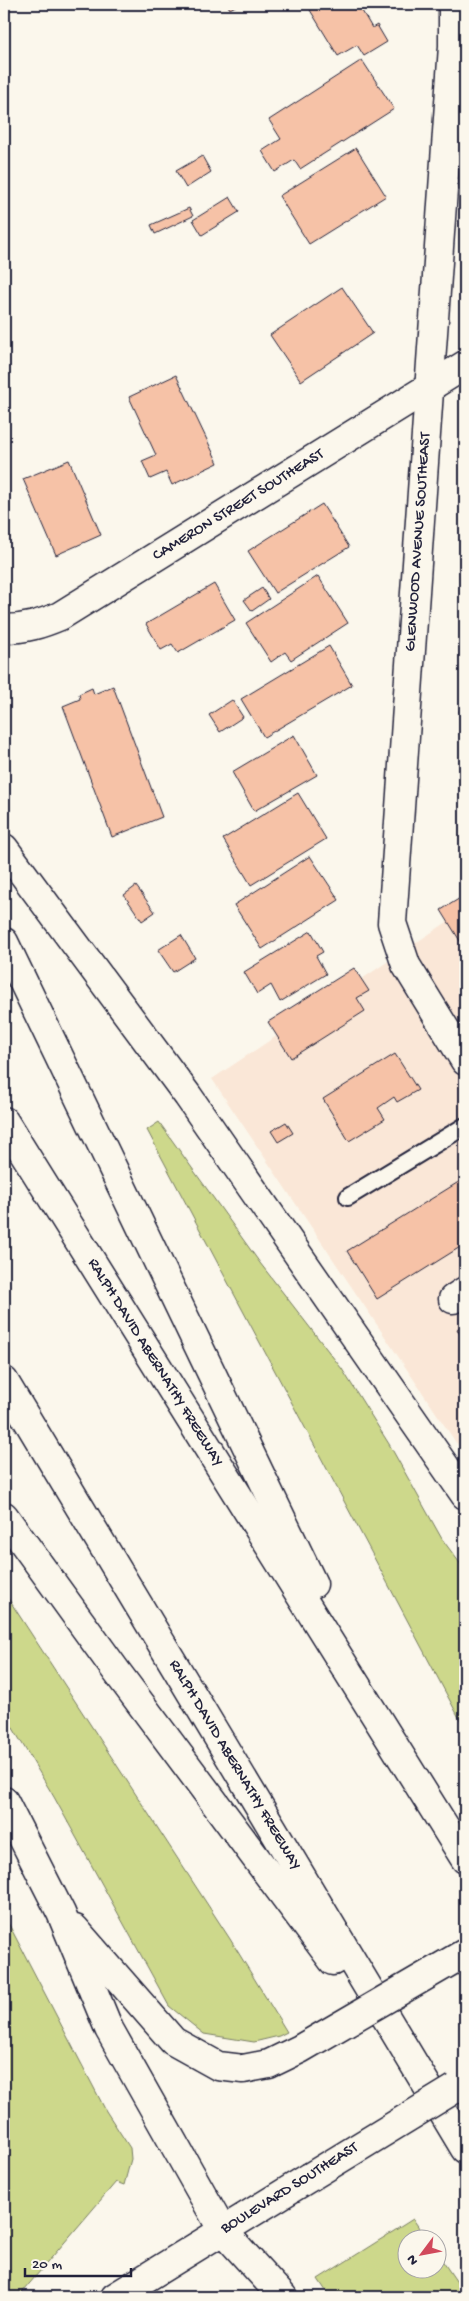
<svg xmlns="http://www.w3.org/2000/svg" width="469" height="2301" font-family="'Gochi Hand',sans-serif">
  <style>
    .built { fill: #fae7d7 }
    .green { fill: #cdd88b; stroke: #787d63 }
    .building { fill: #f6c2a7; stroke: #22223b }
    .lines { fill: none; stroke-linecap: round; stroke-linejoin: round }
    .lane-casing { stroke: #22223b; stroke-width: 20 }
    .street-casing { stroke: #22223b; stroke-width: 31 }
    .secondary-casing { stroke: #22223b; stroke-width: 31 }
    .highway-casing { stroke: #22223b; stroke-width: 31 }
    .lane { stroke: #fbf7ec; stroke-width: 16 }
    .street { stroke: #fbf7ec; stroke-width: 28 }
    .secondary { stroke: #fbf7ec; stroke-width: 28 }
    .highway { stroke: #fbf7ec; stroke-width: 28 }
    .secondary-bridge-casing { stroke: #22223b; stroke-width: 31; stroke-linecap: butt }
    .highway-bridge-casing { stroke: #22223b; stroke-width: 31; stroke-linecap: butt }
    .secondary-bridge { stroke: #fbf7ec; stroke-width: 28 }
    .highway-bridge { stroke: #fbf7ec; stroke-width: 28 }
    .labels { text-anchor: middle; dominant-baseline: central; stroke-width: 5; stroke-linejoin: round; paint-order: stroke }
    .street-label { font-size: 16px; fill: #22223b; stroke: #fbf7ec }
  </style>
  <rect width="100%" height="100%" fill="#fbf7ec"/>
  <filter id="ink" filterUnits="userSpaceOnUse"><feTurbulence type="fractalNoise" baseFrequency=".02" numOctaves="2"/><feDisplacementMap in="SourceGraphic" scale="10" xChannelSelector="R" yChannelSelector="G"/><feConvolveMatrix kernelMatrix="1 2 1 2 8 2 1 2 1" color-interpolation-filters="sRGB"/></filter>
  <g filter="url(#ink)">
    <polygon class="built" points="465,910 465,1454 455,1441 212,1079"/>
    <g class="green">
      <polygon points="159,1122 260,1263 342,1369 389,1444 442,1539 465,1570 465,1729 147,1130"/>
      <polygon points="4,1592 230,1939 287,2032 279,2036 254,2042 204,2034 169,2006 54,1797 4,1713"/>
      <polygon points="4,1915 106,2111 130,2148 131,2159 124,2185 116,2182 18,2297 4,2297 4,2234 8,2231 4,2224"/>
      <polygon points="413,2219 426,2238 406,2238 406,2268 436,2268 437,2253 465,2294 465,2297 330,2297 318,2279"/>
    </g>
    <g class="building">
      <polygon points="227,4 239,4 230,9"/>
      <polygon points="320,4 358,4 372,28 377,25 387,42 364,56 357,45 338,56 310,10"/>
      <polygon points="362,60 394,109 300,169 294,160 275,172 262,151 281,139 269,120"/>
      <polygon points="356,148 386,196 309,244 279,196"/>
      <polygon points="202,156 211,172 186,188 176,171"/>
      <polygon points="230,197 239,212 202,235 193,220"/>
      <polygon points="189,208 193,216 155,234 151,225"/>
      <polygon points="342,287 373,333 301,381 270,335"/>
      <polygon points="176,375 218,463 172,485 166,472 150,479 142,461 156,455 129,397"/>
      <polygon points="69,460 101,535 56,555 23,479"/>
      <polygon points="322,504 349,547 275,593 248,551"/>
      <polygon points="318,576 348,623 291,660 285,652 271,662 246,623"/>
      <polygon points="214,584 235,620 178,653 172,644 161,650 146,624"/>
      <polygon points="262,588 269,599 252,611 244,600"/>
      <polygon points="465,614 465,624 460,617"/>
      <polygon points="329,646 352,685 264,737 241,699"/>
      <polygon points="113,686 162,817 112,837 63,706 80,699 79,694 92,688 94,694"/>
      <polygon points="232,700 243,717 220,732 209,715"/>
      <polygon points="465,707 465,720 459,711"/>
      <polygon points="294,735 317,775 254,811 232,772"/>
      <polygon points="298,793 326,839 251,885 223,839"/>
      <polygon points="310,856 339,900 262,949 234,905"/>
      <polygon points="136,886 155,912 142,921 124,895"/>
      <polygon points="465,895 465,949 441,910"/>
      <polygon points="311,931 323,952 316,956 326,974 280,1002 271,985 257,994 244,972"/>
      <polygon points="181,935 195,958 173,972 158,950"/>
      <polygon points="354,968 369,991 357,998 365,1011 291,1058 268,1022"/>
      <polygon points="395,1054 418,1090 397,1102 394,1097 378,1108 385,1119 349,1141 323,1099"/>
      <polygon points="286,1122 293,1133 278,1142 271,1131"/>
      <polygon points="465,1178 465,1244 377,1299 347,1251"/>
      <polygon points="465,1324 465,1343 457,1329"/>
    </g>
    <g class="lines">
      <g class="lane-casing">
        <polyline id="lane" points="348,1197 465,1126"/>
      </g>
      <g class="street-casing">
        <g id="street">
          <path id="s1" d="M4,629C25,629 41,624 60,616L465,365"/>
          <polyline points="453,1299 465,1291"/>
        </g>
      </g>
      <g class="secondary-casing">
        <g id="secondary">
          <polyline points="453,4 453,46 392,923 406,965 465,1061"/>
          <polyline points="115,2297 310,2177"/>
        </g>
      </g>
      <g class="highway-casing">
        <g id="highway">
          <polyline points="4,848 188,1096 465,1495"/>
          <polyline points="4,942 313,1584"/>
          <path id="s2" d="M4,1121L465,1859"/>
          <path id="s3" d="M4,1381L465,2149"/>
          <polyline points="4,1516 117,1672 333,1961"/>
          <polyline points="4,1801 61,1913 109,2029 223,2231 283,2297"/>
          <polyline points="75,1929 173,2041 218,2066 243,2069"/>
        </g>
      </g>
      <use href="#lane" class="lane"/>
      <use href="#street" class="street"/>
      <use href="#secondary" class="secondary"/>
      <use href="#highway" class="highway"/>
      <g class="secondary-bridge-casing">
        <polyline id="secondary-bridge" points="310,2177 456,2088"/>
      </g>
      <g class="highway-bridge-casing">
        <polyline id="highway-bridge" points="243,2069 269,2064 300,2049 465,1953"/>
      </g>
      <use href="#secondary-bridge" class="secondary-bridge"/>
      <use href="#highway-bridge" class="highway-bridge"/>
    </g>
  </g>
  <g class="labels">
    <g class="street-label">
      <text stroke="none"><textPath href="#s1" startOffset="268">CAMERON STREET SOUTHEAST</textPath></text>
      <text transform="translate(419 542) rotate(-86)">GLENWOOD AVENUE SOUTHEAST</text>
      <text stroke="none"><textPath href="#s2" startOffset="285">RALPH DAVID ABERNATHY FREEWAY</textPath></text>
      <text stroke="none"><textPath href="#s3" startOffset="448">RALPH DAVID ABERNATHY FREEWAY</textPath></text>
      <text transform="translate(290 2189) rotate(-32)">BOULEVARD SOUTHEAST</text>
    </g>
  </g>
  <rect width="469" height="2301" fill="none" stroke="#fbf7ec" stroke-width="20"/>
  <rect x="10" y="10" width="449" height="2281" fill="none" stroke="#22223b" stroke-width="2" filter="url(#ink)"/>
  <g transform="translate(422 2254) rotate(238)"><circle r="24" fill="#fbf7ec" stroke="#a4a2a5"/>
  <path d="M0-4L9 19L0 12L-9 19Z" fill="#d1495b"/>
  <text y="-8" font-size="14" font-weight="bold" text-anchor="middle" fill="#22223b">N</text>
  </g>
  <path d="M25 2268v8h106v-8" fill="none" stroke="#22223b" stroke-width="2.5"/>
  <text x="32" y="2268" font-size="15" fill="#22223b" stroke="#fbf7ec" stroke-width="4" paint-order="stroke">20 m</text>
</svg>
